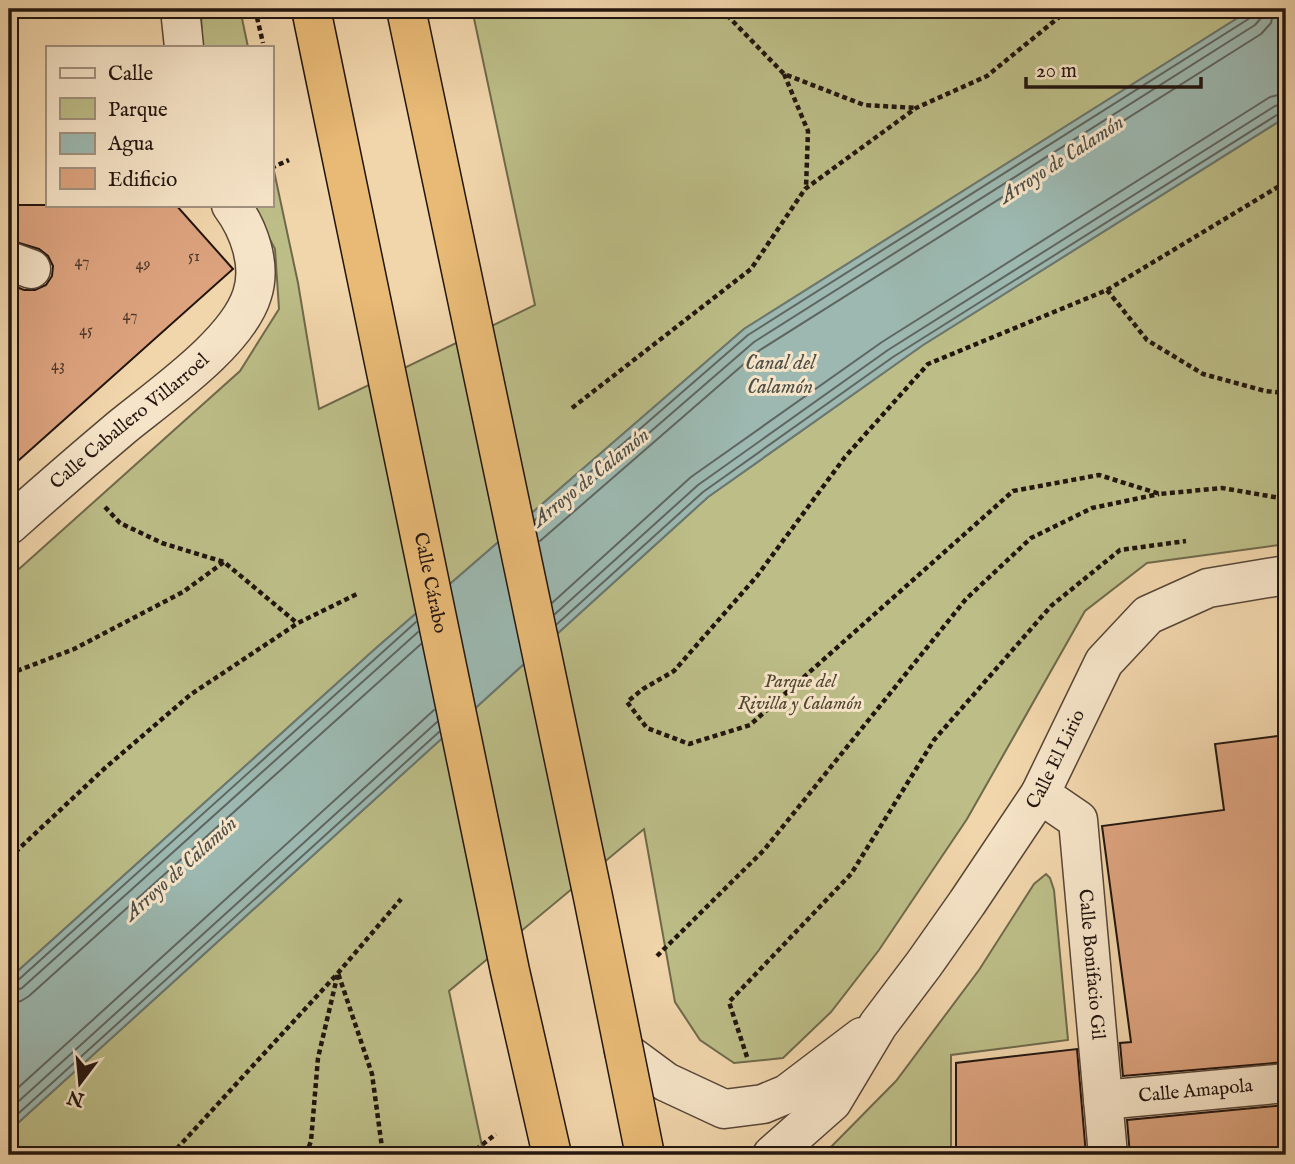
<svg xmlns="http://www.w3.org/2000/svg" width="1295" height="1164" font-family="'IM FELL English',serif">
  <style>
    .green { fill: #bcbd87; stroke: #6f694b; stroke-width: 2 }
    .water { fill: #9cb8b0; stroke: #6b7770; stroke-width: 2 }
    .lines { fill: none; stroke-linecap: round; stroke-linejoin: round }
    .shore { stroke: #5f6660; stroke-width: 2 }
    .building { fill: #dca37e; stroke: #22150f; stroke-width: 2 }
    .minor-casing { stroke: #564536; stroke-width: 41 }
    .path { stroke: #22150f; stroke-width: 4.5; stroke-dasharray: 5 3.5; stroke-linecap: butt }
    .minor { stroke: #f6e4c8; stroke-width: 38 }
    .major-bridge-casing { stroke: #22150f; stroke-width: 41; stroke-linecap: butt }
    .major-bridge { stroke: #e8ba76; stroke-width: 38 }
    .labels { text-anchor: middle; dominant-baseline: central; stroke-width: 6; stroke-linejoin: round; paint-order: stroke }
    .number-label { font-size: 16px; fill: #50382b }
    .street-label { font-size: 19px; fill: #22150f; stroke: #f6e4c8 }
    .park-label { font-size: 19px; font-style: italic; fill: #504733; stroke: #f6e4c8 }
    .water-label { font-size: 21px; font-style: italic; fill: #4d4e47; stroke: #f6e4c8 }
  </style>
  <rect width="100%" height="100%" fill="#f1d5ab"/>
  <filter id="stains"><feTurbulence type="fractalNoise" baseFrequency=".00286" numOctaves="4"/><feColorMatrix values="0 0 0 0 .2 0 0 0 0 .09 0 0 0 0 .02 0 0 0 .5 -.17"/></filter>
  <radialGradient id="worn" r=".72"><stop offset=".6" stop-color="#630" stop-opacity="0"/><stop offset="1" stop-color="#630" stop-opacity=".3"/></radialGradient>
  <g class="green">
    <polygon points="201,9 240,9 248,47 202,47"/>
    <polygon points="472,9 1252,9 744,329 375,649 9,979 9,578 240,371 279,309 275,249 252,205 271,205 271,157 298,283 319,409 535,305"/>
    <polygon points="1286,117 1286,544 1147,563 1085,611 967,819 879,950 831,1012 783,1058 734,1063 700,1040 675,1002 644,829 449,991 484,1155 9,1155 9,1131 708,497 923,345"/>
    <polygon points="1046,874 1050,878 1054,890 1068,1040 951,1055 951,1155 823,1155 896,1081 979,970 1034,884"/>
  </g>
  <polygon class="water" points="1252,9 1286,9 1286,117 923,345 708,497 9,1131 9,979 375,649 744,329"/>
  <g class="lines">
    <g class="shore">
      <polyline points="535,520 748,335 1250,18 1254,9"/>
      <polyline points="537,530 754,342 1255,25 1261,18 1263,9"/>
      <polyline points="540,541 760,350 1261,34 1271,23 1274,9"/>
      <polyline points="552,603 691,477 882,342 1270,97 1286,93"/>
      <polyline points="555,614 698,485 888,350 1275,106 1286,103"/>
      <polyline points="557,624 703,492 893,357 1280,113 1286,112"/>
      <polyline points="9,984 16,982 416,622"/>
      <polyline points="9,993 22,988 418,632"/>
      <polyline points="9,1003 21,1001 29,996 421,644"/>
      <polyline points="9,1096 434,710"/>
      <polyline points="9,1110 437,722"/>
      <polyline points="9,1122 439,732"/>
    </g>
  </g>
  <g class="building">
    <polygon points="9,205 176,205 233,269 9,469 9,284 24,290 35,290 46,285 52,276 53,266 48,256 39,249 9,240"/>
    <polygon points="1286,735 1286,1062 1123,1076 1120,1043 1131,1042 1102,826 1224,810 1215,744"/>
    <polygon points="1077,1049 1086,1155 956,1155 956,1063"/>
    <polygon points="1286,1105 1286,1155 1130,1155 1127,1120"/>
  </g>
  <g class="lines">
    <g class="minor-casing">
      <g id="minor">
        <polyline points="180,9 184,47"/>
        <polyline points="9,261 31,269"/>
        <path id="s1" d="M9,525C46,492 84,459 122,427C161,395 237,343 252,295C262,265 249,229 231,205"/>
        <path id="s2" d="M1040,794L1078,820L1108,1155"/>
        <polyline points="624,1051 666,1082 724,1109 763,1104 787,1094 862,1037"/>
        <path id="s3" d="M1103,1100L1286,1083"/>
        <path id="s4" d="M772,1155L832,1102L878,1025L924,964L967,903L1040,794L1104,662L1148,615L1208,588L1286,575"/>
      </g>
    </g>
    <g class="path">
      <polyline points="255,9 263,43"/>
      <polyline points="721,9 784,74 864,105 916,108"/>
      <polyline points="784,74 808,131 806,188"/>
      <polyline points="271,168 289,160"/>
      <polyline points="1286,182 1107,290 928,364 845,457 757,576 674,671 643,689 627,702 647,728 689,744 750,725 1013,491 1099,475 1160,494 1222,488 1286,499"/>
      <polyline points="1107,290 1147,340 1203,374 1265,391 1286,393"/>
      <polyline points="572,408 751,269 805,189 916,108 987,76 1069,9"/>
      <polyline points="105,507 120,523 162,543 224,562 297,623"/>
      <polyline points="9,674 74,649 183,592 224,562"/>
      <polyline points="9,858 105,768 190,695 298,623 357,594"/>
      <polyline points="657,956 764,850 966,599 1031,538 1092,508 1159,494"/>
      <polyline points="747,1057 729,1002 851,874 934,740 1051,606 1120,550 1186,541"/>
      <polyline points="171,1155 338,973 401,899"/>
      <polyline points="306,1155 311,1141 318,1058 338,973 372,1074 383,1155"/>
      <polyline points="469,1155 496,1134"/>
    </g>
    <use href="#minor" class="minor"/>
    <g class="major-bridge-casing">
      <g id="major-bridge">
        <path id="s5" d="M311,9L510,971L552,1155"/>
        <polyline points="406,9 593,897 645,1155"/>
      </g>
    </g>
    <use href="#major-bridge" class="major-bridge"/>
  </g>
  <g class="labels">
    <g class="number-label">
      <text x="194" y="257">51</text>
      <text x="82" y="262">47</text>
      <text x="143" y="265">49</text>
      <text x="130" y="316">47</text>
      <text x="86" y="331">45</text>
      <text x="58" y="366">43</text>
    </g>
    <g class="street-label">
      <text stroke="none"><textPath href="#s1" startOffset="159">Calle Caballero Villarroel</textPath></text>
      <text stroke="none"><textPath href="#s5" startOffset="586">Calle Cárabo</textPath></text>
      <text stroke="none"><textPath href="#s4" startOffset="490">Calle El Lirio</textPath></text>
      <text stroke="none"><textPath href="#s2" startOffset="191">Calle Bonifacio Gil</textPath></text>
      <text stroke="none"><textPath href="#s3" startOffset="93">Calle Amapola</textPath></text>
    </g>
    <g class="park-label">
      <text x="800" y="682">Parque del<tspan x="800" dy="22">Rivilla y Calamón</tspan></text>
    </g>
    <g class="water-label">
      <text transform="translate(1062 160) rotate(-33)">Arroyo de Calamón</text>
      <text x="780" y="363">Canal del<tspan x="780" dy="24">Calamón</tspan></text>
      <text transform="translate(591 478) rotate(-39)">Arroyo de Calamón</text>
      <text transform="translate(181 869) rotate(-42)">Arroyo de Calamón</text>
    </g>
  </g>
  <rect width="1295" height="1164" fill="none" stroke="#f1d5ab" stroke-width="35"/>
  <rect x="10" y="10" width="1274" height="1143" fill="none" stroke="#22150f" stroke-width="3.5"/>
  <rect x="18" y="18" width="1260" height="1129" fill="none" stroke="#22150f" stroke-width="2"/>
  <rect x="46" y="46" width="228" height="161" fill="#f6e4c8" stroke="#a1917e" stroke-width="2"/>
  <rect x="60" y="68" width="35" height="10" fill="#f6e4c8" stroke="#a1917e" stroke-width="2"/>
  <text x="108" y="80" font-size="21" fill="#22150f">Calle</text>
  <rect x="60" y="98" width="35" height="21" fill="#bcbd87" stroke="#a1917e" stroke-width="2"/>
  <text x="108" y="116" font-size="21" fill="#22150f">Parque</text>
  <rect x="60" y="133" width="35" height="21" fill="#9cb8b0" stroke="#a1917e" stroke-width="2"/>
  <text x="108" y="150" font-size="21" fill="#22150f">Agua</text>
  <rect x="60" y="168" width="35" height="21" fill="#dca37e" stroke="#a1917e" stroke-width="2"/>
  <text x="108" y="186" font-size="21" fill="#22150f">Edificio</text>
  <g transform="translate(80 1083) rotate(196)" stroke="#f6e4c8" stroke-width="5" paint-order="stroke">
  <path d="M0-5L12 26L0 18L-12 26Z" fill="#22150f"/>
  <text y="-10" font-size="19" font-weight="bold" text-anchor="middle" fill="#22150f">N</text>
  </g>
  <path d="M1026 77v10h175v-10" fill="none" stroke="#22150f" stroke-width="3.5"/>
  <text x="1036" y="77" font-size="21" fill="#22150f" stroke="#f6e4c8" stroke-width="5" paint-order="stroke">20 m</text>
  <rect width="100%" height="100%" filter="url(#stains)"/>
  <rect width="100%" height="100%" fill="url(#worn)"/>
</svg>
